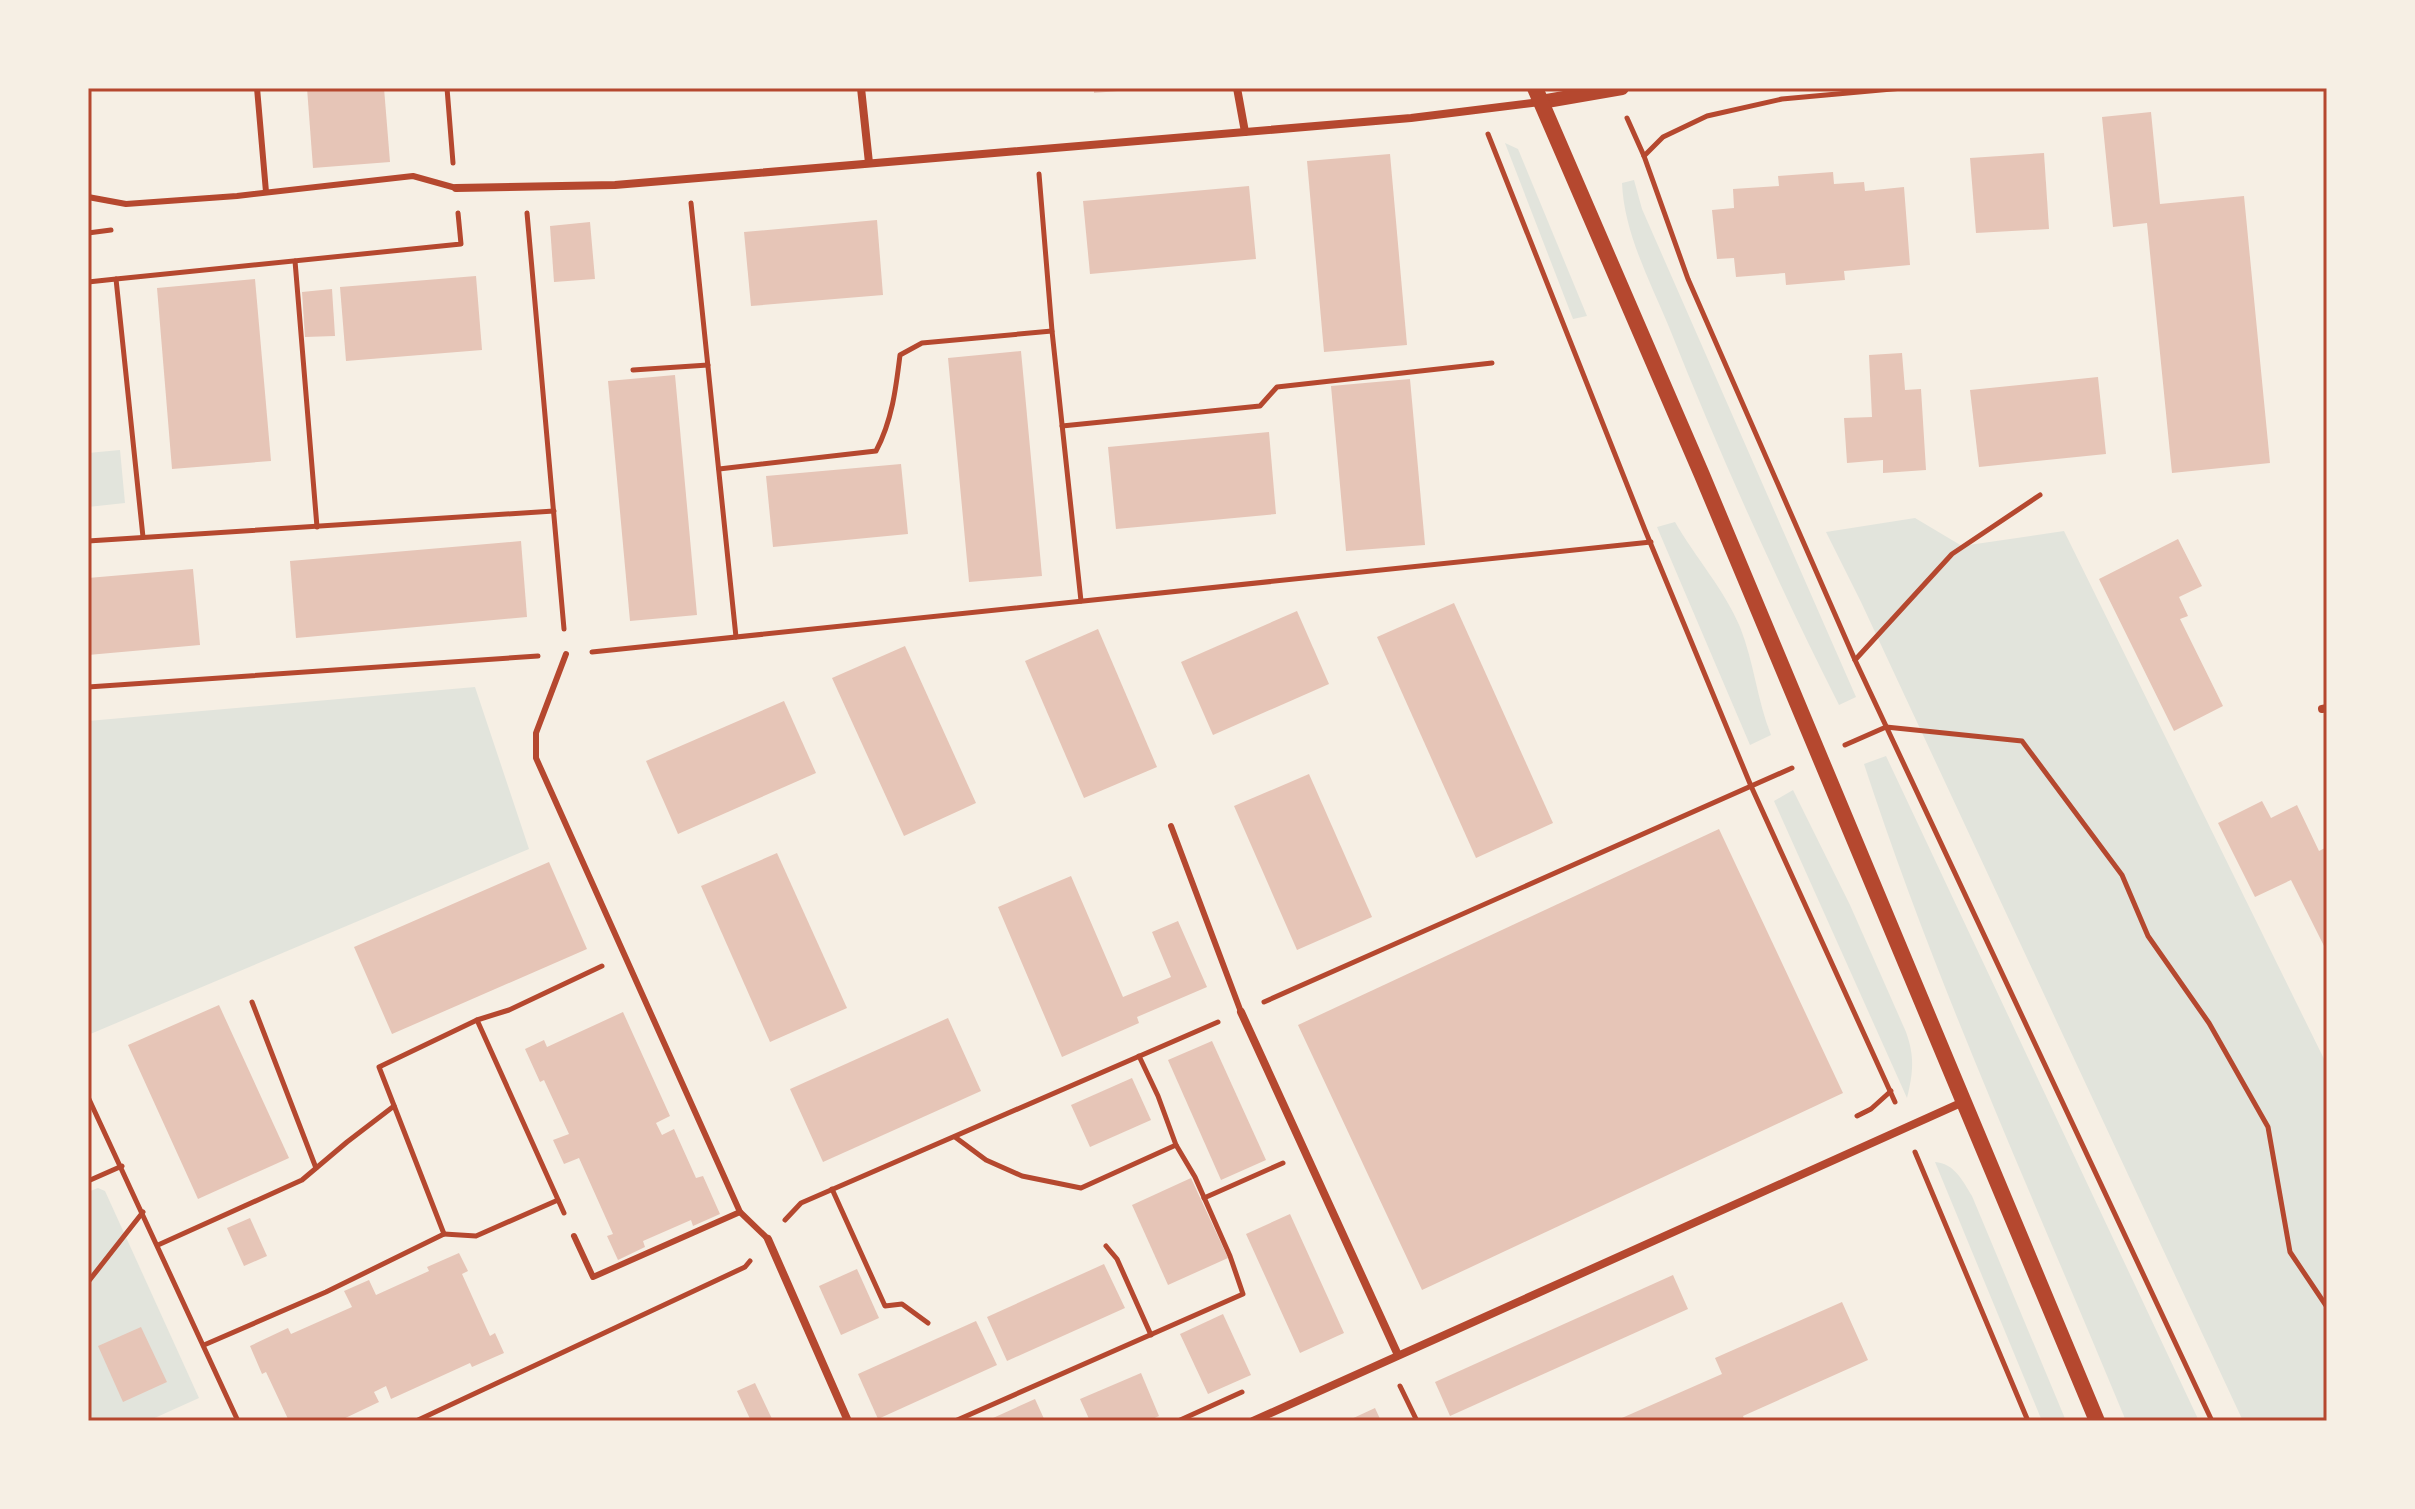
<svg xmlns="http://www.w3.org/2000/svg" width="2415" height="1509" font-family="'Alegreya Sans',sans-serif">
  <style>
    .green { fill: #e2e4dc }
    .building { fill: #e6c5b7 }
    .lines { fill: none; stroke-linecap: round; stroke-linejoin: round }
    .path { stroke: #b5482f; stroke-width: 5 }
    .service { stroke: #b5482f; stroke-width: 6 }
    .minor { stroke: #b5482f; stroke-width: 8 }
    .tertiary { stroke: #b5482f; stroke-width: 14 }
    .secondary { stroke: #b5482f; stroke-width: 16 }
    .neatline { fill: none; stroke: #b5482f; stroke-width: 3 }
  </style>
  <rect width="100%" height="100%" fill="#f6efe4"/>
  <g class="green">
    <polygon points="1505,143 1518,149 1587,316 1573,319"/>
    <path d="M1634,180L1642,209L1856,697L1839,705C1777,582 1720,455 1669,327C1650,281 1624,233 1622,183Z"/>
    <polygon points="120,450 125,503 88,507 88,453"/>
    <polygon points="1915,518 1962,546 2064,531 2327,1065 2327,1421 2243,1421 1861,602 1826,532"/>
    <path d="M1675,522C1695,557 1724,589 1740,627C1754,662 1757,700 1771,735L1750,745L1657,527Z"/>
    <polygon points="475,687 529,849 88,1035 88,721"/>
    <path d="M1886,756L2199,1421H2126C2036,1203 1937,988 1864,764Z"/>
    <path d="M1793,790L1850,905L1906,1032C1915,1057 1913,1073 1907,1098L1774,801Z"/>
    <path d="M1935,1162C1954,1163 1963,1181 1972,1196L2066,1421H2042Z"/>
    <polygon points="98,1188 105,1191 199,1398 148,1421 88,1421 88,1192"/>
  </g>
  <g class="building">
    <polygon points="307,88 384,88 390,162 313,168"/>
    <polygon points="1094,88 1130,88 1130,90 1094,93"/>
    <polygon points="2151,112 2160,204 2244,196 2270,463 2172,473 2147,223 2113,227 2102,117"/>
    <polygon points="2044,153 2049,229 1976,233 1970,158"/>
    <polygon points="1390,154 1407,345 1324,352 1307,161"/>
    <polygon points="1833,172 1834,184 1864,182 1865,191 1904,187 1910,265 1844,271 1845,280 1786,285 1785,273 1736,277 1734,258 1717,259 1712,210 1734,208 1733,189 1779,186 1778,176"/>
    <polygon points="1249,186 1256,259 1090,274 1083,201"/>
    <polygon points="877,220 883,295 751,306 744,232"/>
    <polygon points="590,222 595,279 554,282 550,226"/>
    <polygon points="476,276 482,350 346,361 340,287"/>
    <polygon points="255,279 271,461 172,469 157,288"/>
    <polygon points="332,289 335,336 305,337 302,292"/>
    <polygon points="1021,351 1042,576 969,582 948,358"/>
    <polygon points="1902,353 1905,390 1921,389 1926,470 1883,473 1883,460 1847,463 1844,418 1872,417 1869,355"/>
    <polygon points="675,375 697,615 630,621 608,381"/>
    <polygon points="2098,377 2106,454 1979,467 1970,390"/>
    <polygon points="1410,379 1425,545 1346,551 1331,386"/>
    <polygon points="1269,432 1276,514 1116,529 1108,447"/>
    <polygon points="901,464 908,534 773,547 766,476"/>
    <polygon points="2178,539 2202,586 2179,597 2188,616 2180,619 2223,706 2174,731 2099,579"/>
    <polygon points="521,541 527,617 296,638 290,561"/>
    <polygon points="193,569 200,645 88,655 88,578"/>
    <polygon points="1454,603 1553,823 1476,858 1377,637"/>
    <polygon points="1297,611 1329,684 1213,735 1181,662"/>
    <polygon points="1098,629 1157,767 1084,798 1025,661"/>
    <polygon points="905,646 976,803 904,836 832,678"/>
    <polygon points="784,701 816,773 678,834 646,761"/>
    <polygon points="1309,774 1372,917 1297,950 1234,806"/>
    <polygon points="2262,801 2271,818 2297,805 2319,851 2327,847 2327,952 2291,880 2255,897 2218,823"/>
    <polygon points="1719,829 1843,1093 1422,1290 1298,1025"/>
    <polygon points="777,853 847,1008 770,1042 701,886"/>
    <polygon points="549,862 587,949 392,1034 354,947"/>
    <polygon points="1071,876 1123,997 1171,977 1152,932 1178,921 1207,987 1137,1017 1139,1023 1062,1057 998,907"/>
    <polygon points="219,1005 289,1158 198,1199 128,1045"/>
    <polygon points="623,1012 670,1116 656,1123 662,1135 674,1129 696,1178 703,1176 720,1214 693,1226 691,1220 643,1241 645,1247 618,1260 607,1236 613,1234 579,1158 564,1164 553,1140 569,1134 544,1080 540,1082 525,1049 544,1040 547,1047"/>
    <polygon points="948,1018 981,1091 823,1162 790,1089"/>
    <polygon points="1212,1041 1266,1160 1221,1180 1168,1060"/>
    <polygon points="1132,1078 1151,1120 1090,1147 1071,1105"/>
    <polygon points="1191,1178 1228,1258 1168,1285 1132,1205"/>
    <polygon points="1290,1214 1344,1333 1300,1353 1246,1234"/>
    <polygon points="250,1218 267,1256 244,1266 227,1228"/>
    <polygon points="459,1253 468,1271 462,1274 490,1336 495,1333 504,1353 472,1367 470,1363 391,1399 386,1386 374,1392 379,1402 339,1421 282,1421 288,1419 266,1372 262,1374 250,1346 288,1328 291,1334 352,1307 344,1291 369,1280 376,1295 429,1271 427,1267"/>
    <polygon points="1104,1264 1125,1308 1007,1361 987,1317"/>
    <polygon points="857,1269 879,1318 841,1335 819,1286"/>
    <polygon points="1673,1275 1688,1309 1450,1416 1435,1382"/>
    <polygon points="1842,1302 1868,1360 1743,1416 1745,1421 1615,1421 1722,1374 1715,1358"/>
    <polygon points="1223,1314 1251,1375 1208,1394 1180,1334"/>
    <polygon points="976,1321 997,1365 878,1419 858,1374"/>
    <polygon points="141,1327 167,1382 123,1402 98,1346"/>
    <polygon points="1141,1373 1159,1416 1148,1421 1090,1421 1080,1399"/>
    <polygon points="755,1383 773,1421 751,1421 737,1391"/>
    <polygon points="1035,1399 1045,1421 995,1421 993,1418"/>
    <polygon points="1375,1408 1381,1421 1347,1421"/>
  </g>
  <g class="lines">
    <g class="path">
      <polyline points="447,88 453,163"/>
      <polyline points="1627,118 1644,156 1688,279 1855,660 2212,1421"/>
      <polyline points="1488,134 1645,530 1751,786 1895,1102"/>
      <polyline points="1644,156 1663,137 1707,116 1782,99 1903,88"/>
      <polyline points="1039,174 1052,331 1081,601"/>
      <polyline points="691,203 736,637"/>
      <polyline points="527,213 564,629"/>
      <polyline points="88,233 111,230"/>
      <polyline points="295,261 317,527"/>
      <polyline points="88,282 116,279"/>
      <polyline points="633,370 708,365"/>
      <polyline points="1062,426 1260,406 1277,387 1492,363"/>
      <path d="M719,469L876,451C892,421 896,388 900,355L922,343L1052,331"/>
      <polyline points="143,537 116,279 461,244 458,213"/>
      <polyline points="88,541 554,511"/>
      <polyline points="592,652 1651,542"/>
      <polyline points="1855,660 1952,554 2040,495"/>
      <polyline points="88,687 538,656"/>
      <polyline points="1845,745 1886,727 2022,741 2122,875 2148,936 2209,1023 2268,1127 2290,1252 2327,1307"/>
      <polyline points="252,1002 316,1168"/>
      <polyline points="1264,1002 1792,768"/>
      <polyline points="477,1020 509,1010 602,966"/>
      <polyline points="88,1097 238,1421"/>
      <polyline points="1857,1116 1871,1109 1891,1091"/>
      <polyline points="955,1137 986,1160 1022,1176 1081,1188 1176,1145"/>
      <polyline points="1915,1152 2028,1421"/>
      <polyline points="88,1181 122,1166"/>
      <polyline points="832,1189 885,1306 902,1304 928,1323"/>
      <polyline points="1204,1198 1283,1163"/>
      <polyline points="785,1220 801,1203 1218,1022"/>
      <polyline points="444,1234 476,1236 558,1200"/>
      <polyline points="158,1245 302,1180 347,1142 394,1106"/>
      <polyline points="1106,1246 1117,1259 1151,1335"/>
      <polyline points="88,1282 143,1212"/>
      <polyline points="204,1345 326,1292 444,1234 379,1067 477,1020 564,1213"/>
      <polyline points="1400,1386 1417,1421"/>
      <polyline points="416,1421 745,1267 750,1261"/>
      <polyline points="955,1421 1243,1294 1230,1256 1195,1177 1176,1145 1158,1096 1139,1056"/>
      <polyline points="1178,1421 1242,1392"/>
    </g>
    <g class="service">
      <polyline points="257,88 266,192"/>
      <polyline points="88,197 126,204 237,196 413,176 456,188"/>
      <polyline points="566,654 536,733 536,758 740,1212 768,1239"/>
      <polyline points="1171,826 1241,1012"/>
      <polyline points="574,1236 593,1277 740,1212"/>
    </g>
    <g class="minor">
      <polyline points="861,88 869,163"/>
      <polyline points="1237,88 1245,132"/>
      <polyline points="456,188 615,185 1411,118 1540,102"/>
      <polyline points="2322,709 2327,708"/>
      <polyline points="1241,1012 1398,1355"/>
      <polyline points="768,1239 848,1421"/>
      <polyline points="1253,1421 1963,1102"/>
    </g>
    <polyline class="tertiary" points="1541,102 1622,88"/>
    <polyline class="secondary" points="1535,88 1702,475 2097,1421"/>
  </g>
  <rect width="2415" height="1509" fill="none" stroke="#f6efe4" stroke-width="180"/>
  <rect x="90" y="90" width="2235" height="1329" class="neatline"/>
</svg>
